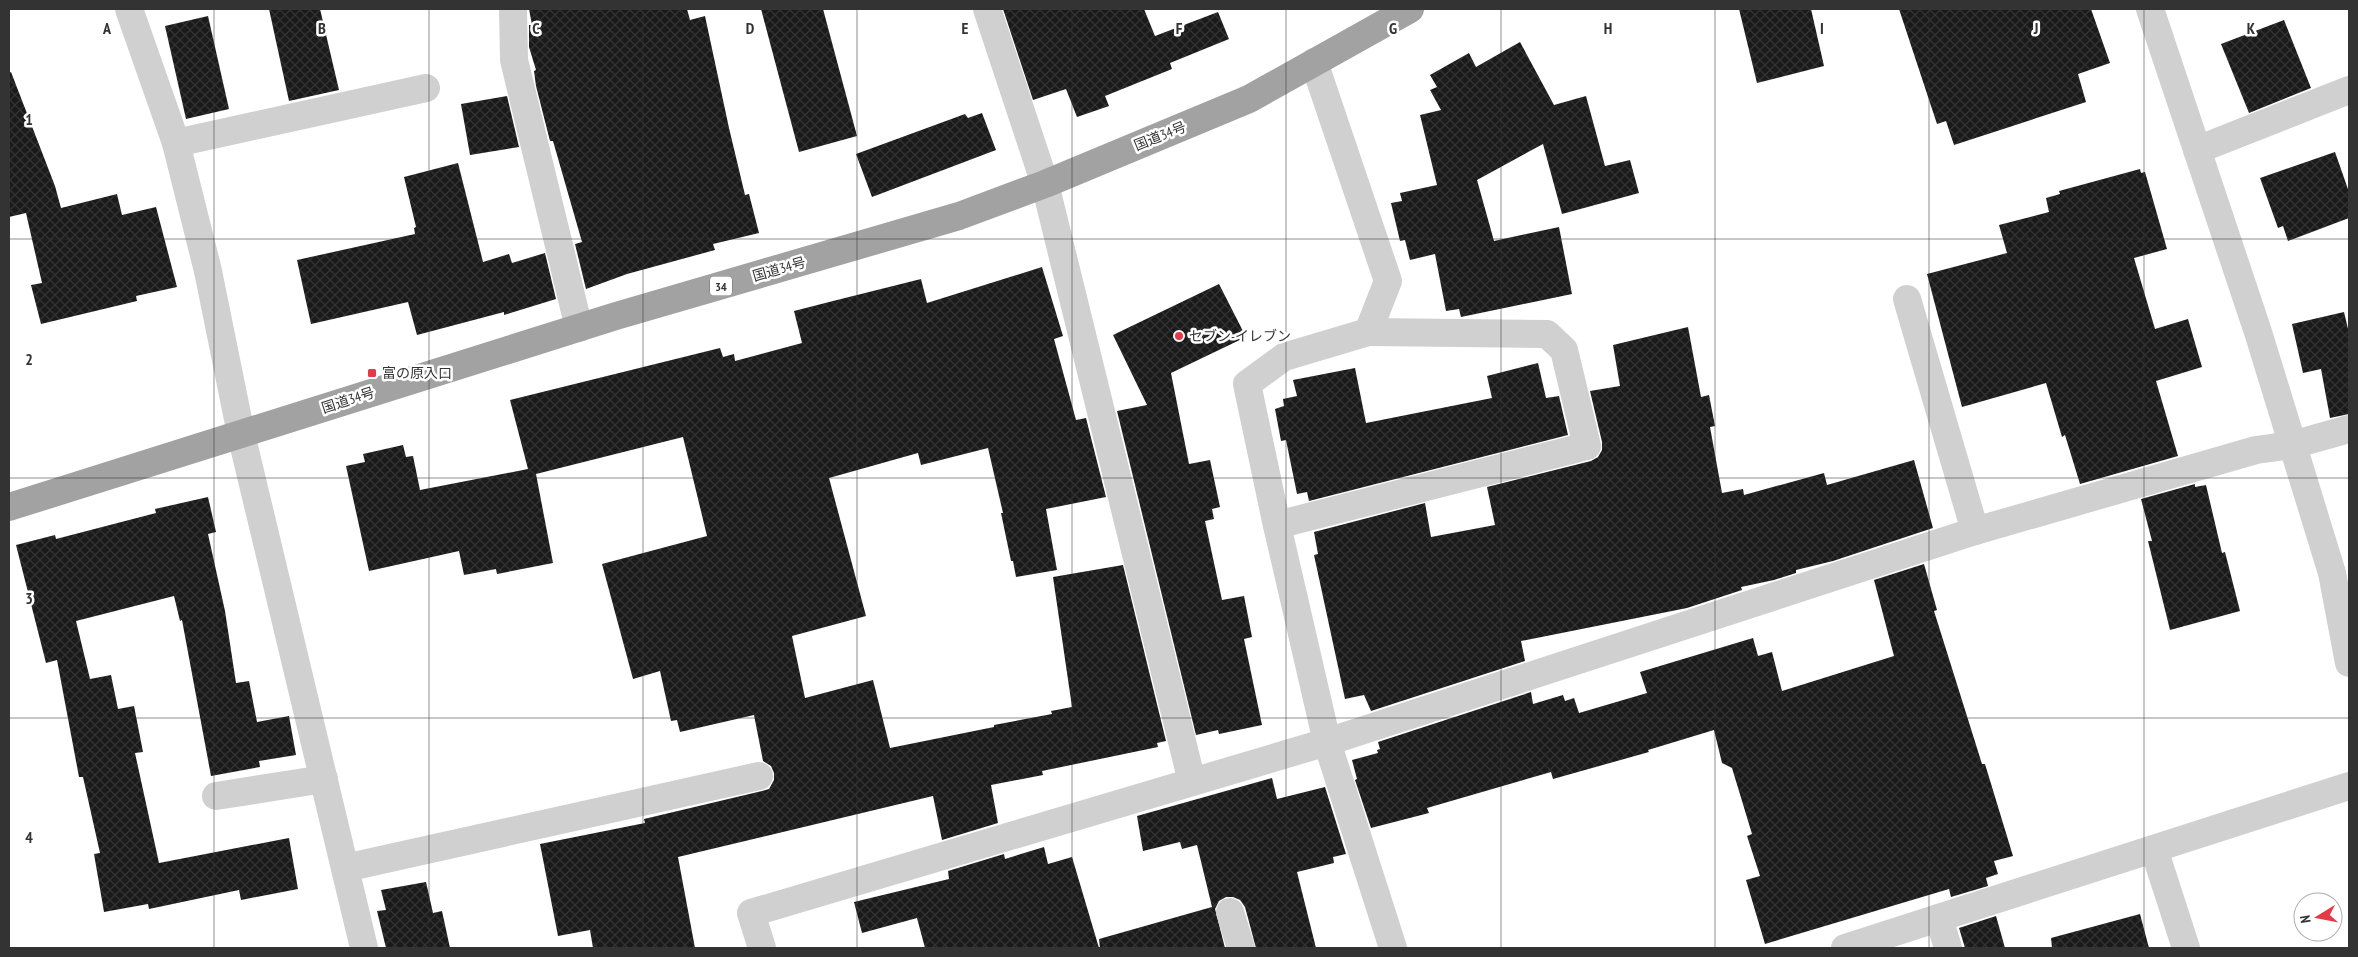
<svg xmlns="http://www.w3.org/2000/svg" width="2358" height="957" font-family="'PT Sans Narrow','Noto Sans JP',sans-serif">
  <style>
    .building { fill: url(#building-cross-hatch) }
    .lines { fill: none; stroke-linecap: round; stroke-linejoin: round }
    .minor { stroke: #d0d0d0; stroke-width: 28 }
    .tertiary { stroke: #d0d0d0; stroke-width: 28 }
    .trunk { stroke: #a2a2a2; stroke-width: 28 }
    .grid { fill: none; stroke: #333; stroke-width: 1; stroke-opacity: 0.55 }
    .poi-dot { fill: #e63946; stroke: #fff; stroke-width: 2 }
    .labels { text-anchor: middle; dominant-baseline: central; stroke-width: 5; stroke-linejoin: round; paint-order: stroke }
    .shield { fill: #fff; stroke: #707070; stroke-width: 1 }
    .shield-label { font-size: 12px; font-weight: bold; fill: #333 }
    .street-label { font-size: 14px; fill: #333; stroke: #fff }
    .poi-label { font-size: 14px; fill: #333; stroke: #fff; text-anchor: start }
    .grid-label { font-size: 16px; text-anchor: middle; font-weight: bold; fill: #333; stroke: #fff; stroke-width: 5; stroke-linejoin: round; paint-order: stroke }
  </style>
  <defs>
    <pattern id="building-cross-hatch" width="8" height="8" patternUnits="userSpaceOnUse" patternTransform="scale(1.25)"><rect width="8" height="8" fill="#1a1a1a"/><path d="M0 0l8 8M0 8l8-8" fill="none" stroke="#333"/></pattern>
  </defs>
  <rect width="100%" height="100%" fill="#fff"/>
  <g class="building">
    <polygon points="269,9 320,9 339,90 289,101"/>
    <polygon points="529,9 687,9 690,20 705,16 729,128 745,195 749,194 759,233 713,244 715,250 627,274 586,289 575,244 582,242 553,141 550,141 536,86 534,71 536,70 529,47 529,25 532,25"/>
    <polygon points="761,9 823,9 857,136 799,152"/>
    <polygon points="1003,9 1144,9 1155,36 1218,12 1229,39 1170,63 1172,69 1105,96 1109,106 1077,117 1066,89 1033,100"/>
    <polygon points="1739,9 1811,9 1824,66 1757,83"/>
    <polygon points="1899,9 2091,9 2110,63 2078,74 2086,102 1954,145 1946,121 1937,124"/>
    <polygon points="208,16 229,109 186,119 165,26"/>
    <polygon points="2284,20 2311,88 2249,113 2221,44"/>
    <polygon points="1520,42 1554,105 1586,96 1605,166 1630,160 1639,193 1562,214 1543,144 1477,180 1494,241 1559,227 1572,294 1461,317 1459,309 1446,311 1435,254 1410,260 1405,240 1400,241 1391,203 1402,201 1400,193 1437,185 1420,115 1441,110 1430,90 1437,87 1430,75 1469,53 1476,67"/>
    <polygon points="11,72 55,186 61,208 117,194 122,215 156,207 177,287 136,296 137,301 41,324 31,285 42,283 26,213 9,217 9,73"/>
    <polygon points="507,96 519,147 470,155 461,104"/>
    <polygon points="982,113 996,150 872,197 856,154 965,114 968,118"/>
    <polygon points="2335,152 2349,192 2349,218 2288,241 2283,226 2278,228 2260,178"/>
    <polygon points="458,163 483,262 509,254 512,263 545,253 556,299 504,315 504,312 417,335 408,302 311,324 297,260 415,234 414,228 416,227 404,177"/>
    <polygon points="2140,169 2141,173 2145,172 2167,249 2134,258 2155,329 2188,319 2202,367 2156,381 2178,456 2080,484 2065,435 2062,437 2046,383 1962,407 1927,274 2007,253 1999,225 2049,212 2046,198 2060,194 2059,191"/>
    <polygon points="1042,267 1063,336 1054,339 1076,420 1086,418 1106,497 1046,509 1057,570 1016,577 1013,561 1011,561 1001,513 1003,513 988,448 921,465 918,453 829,478 866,616 792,636 805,698 873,680 890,748 994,727 994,725 1052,714 1051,711 1072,707 1053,577 1123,565 1166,741 1157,743 1158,747 1042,771 1043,775 991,785 998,823 942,840 933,796 678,857 695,948 593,948 590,930 558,936 540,844 645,823 644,819 762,791 769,789 774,780 774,773 771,766 763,761 754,715 680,732 677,720 671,721 660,671 633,679 602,564 707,536 683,437 536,474 553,563 497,574 496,569 464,575 459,551 369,571 346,466 365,462 363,454 403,445 406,457 413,456 420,490 528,469 510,400 720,348 723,357 734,354 735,361 802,343 794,311 833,301 921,279 927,303"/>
    <polygon points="1219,284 1246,337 1171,373 1189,464 1210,460 1220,507 1212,509 1214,519 1205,521 1222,600 1244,596 1252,637 1244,639 1262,725 1219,734 1218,730 1196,735 1117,411 1147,405 1113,335"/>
    <polygon points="2344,312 2349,333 2349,414 2330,418 2321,369 2303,373 2292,324"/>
    <polygon points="1688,327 1701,397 1709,395 1715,426 1710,427 1722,493 1743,489 1744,495 1824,473 1827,485 1914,460 1933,528 1833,561 1796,570 1796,573 1774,580 1741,587 1742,590 1687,608 1521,641 1525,661 1371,711 1364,695 1345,699 1314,555 1318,554 1314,532 1425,503 1431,537 1495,525 1487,487 1591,461 1598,457 1602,450 1602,442 1590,391 1620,386 1613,345"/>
    <polygon points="1538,363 1546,398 1559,396 1568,435 1309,501 1307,492 1297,494 1286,440 1281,441 1275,409 1284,406 1283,399 1297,396 1293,380 1355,368 1366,423 1492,398 1487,376"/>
    <polygon points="2195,484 2195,487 2206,485 2222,553 2225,552 2240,611 2170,630 2148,541 2152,541 2141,499"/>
    <polygon points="208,497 216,532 208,534 225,611 236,683 249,681 257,722 289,716 296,755 259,761 260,767 211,776 182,620 180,621 174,596 76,621 90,679 111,675 118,709 134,706 143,752 135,753 159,863 289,838 298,889 241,900 239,890 149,909 148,904 104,912 94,854 100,853 83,777 79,777 57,660 46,663 16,545 55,535 56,539 156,513 155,509"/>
    <polygon points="1924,564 1937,610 1934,611 1982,764 1985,764 2013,856 1994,861 1998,874 1986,878 1988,886 1951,897 1949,889 1765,944 1746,880 1760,876 1747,836 1752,834 1732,768 1722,763 1714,730 1648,750 1649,752 1553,779 1551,772 1427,808 1429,813 1371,828 1355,780 1357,779 1352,760 1378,753 1377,750 1380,749 1378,742 1531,692 1533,704 1563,695 1565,701 1574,698 1579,713 1647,693 1640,672 1753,638 1758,656 1772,652 1782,691 1894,656 1874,580"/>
    <polygon points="1272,778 1277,799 1325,787 1346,854 1333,857 1334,863 1297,872 1316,948 1256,948 1245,907 1240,900 1233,897 1226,897 1219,901 1215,909 1225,948 1100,948 1099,939 1212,907 1197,845 1182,849 1180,842 1143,851 1137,816"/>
    <polygon points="1044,847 1048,864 1072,857 1099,948 925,948 917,918 862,933 854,902 949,879 948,871 1004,854 1005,859"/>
    <polygon points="426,882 433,913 442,911 450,948 386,948 377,911 386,910 381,890"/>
    <polygon points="2140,914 2149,948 2052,948 2051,938"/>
    <polygon points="1996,916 2005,948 1965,948 1959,928"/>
  </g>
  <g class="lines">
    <g class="minor">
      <polyline points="129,9 176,143 208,271 241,434 364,948"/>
      <polyline points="513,9 514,60 579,328"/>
      <polyline points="987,9 1045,184 1192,782"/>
      <polyline points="1314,62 1388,281 1368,332 1284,357 1247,384 1276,521 1327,742 1393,948"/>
      <polyline points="176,143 426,88"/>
      <polyline points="2197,150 2349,90"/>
      <polyline points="1907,299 1975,531"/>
      <polyline points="1277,525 1587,446 1564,350 1547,334 1368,332"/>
      <polyline points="216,796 324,779"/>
      <polyline points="2154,849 2186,948"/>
      <polyline points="345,868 759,776"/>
      <polyline points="1230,912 1241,948"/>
      <polyline points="1939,918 1948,948"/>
      <polyline points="762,948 751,913 1327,742 1975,531 2256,450 2292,445 2349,429"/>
      <polyline points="1845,948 2349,786"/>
    </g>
    <polyline class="tertiary" points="2150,9 2258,332 2332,573 2349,663"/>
    <polyline class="trunk" points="9,507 616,316 959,216 1045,184 1249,99 1410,9"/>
  </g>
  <path class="grid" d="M214,9V948M429,9V948M643,9V948M857,9V948M1072,9V948M1286,9V948M1501,9V948M1715,9V948M1929,9V948M2144,9V948M9,239H2349M9,478H2349M9,718H2349"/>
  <g class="poi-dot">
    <circle cx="1179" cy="336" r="5"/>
    <rect x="367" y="368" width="10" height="10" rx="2.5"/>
  </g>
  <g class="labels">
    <rect class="shield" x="710" y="276.5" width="22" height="19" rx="4"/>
    <g class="shield-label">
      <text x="721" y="286">34</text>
    </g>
    <g class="street-label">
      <text transform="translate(1160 136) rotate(-22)">国道34号</text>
      <text transform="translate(779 269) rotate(-16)">国道34号</text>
      <text transform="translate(348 400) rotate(-18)">国道34号</text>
    </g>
    <g class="poi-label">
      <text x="1189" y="336">セブン-イレブン</text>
      <text x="382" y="373">富の原入口</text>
    </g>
  </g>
  <g class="grid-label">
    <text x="107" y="34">A</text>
    <text x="322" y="34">B</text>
    <text x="536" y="34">C</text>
    <text x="750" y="34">D</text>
    <text x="965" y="34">E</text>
    <text x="1179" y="34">F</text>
    <text x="1393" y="34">G</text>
    <text x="1608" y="34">H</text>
    <text x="1822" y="34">I</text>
    <text x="2036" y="34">J</text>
    <text x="2251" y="34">K</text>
    <text x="29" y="125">1</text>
    <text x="29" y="365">2</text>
    <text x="29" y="604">3</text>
    <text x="29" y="843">4</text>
  </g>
  <rect width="2358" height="957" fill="none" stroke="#333333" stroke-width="20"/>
  <g transform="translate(2318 917) rotate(260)"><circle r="24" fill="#ffffff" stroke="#adadad"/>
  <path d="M0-4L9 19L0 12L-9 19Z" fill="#e63946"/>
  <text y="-8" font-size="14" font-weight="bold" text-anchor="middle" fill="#333333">N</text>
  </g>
</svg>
